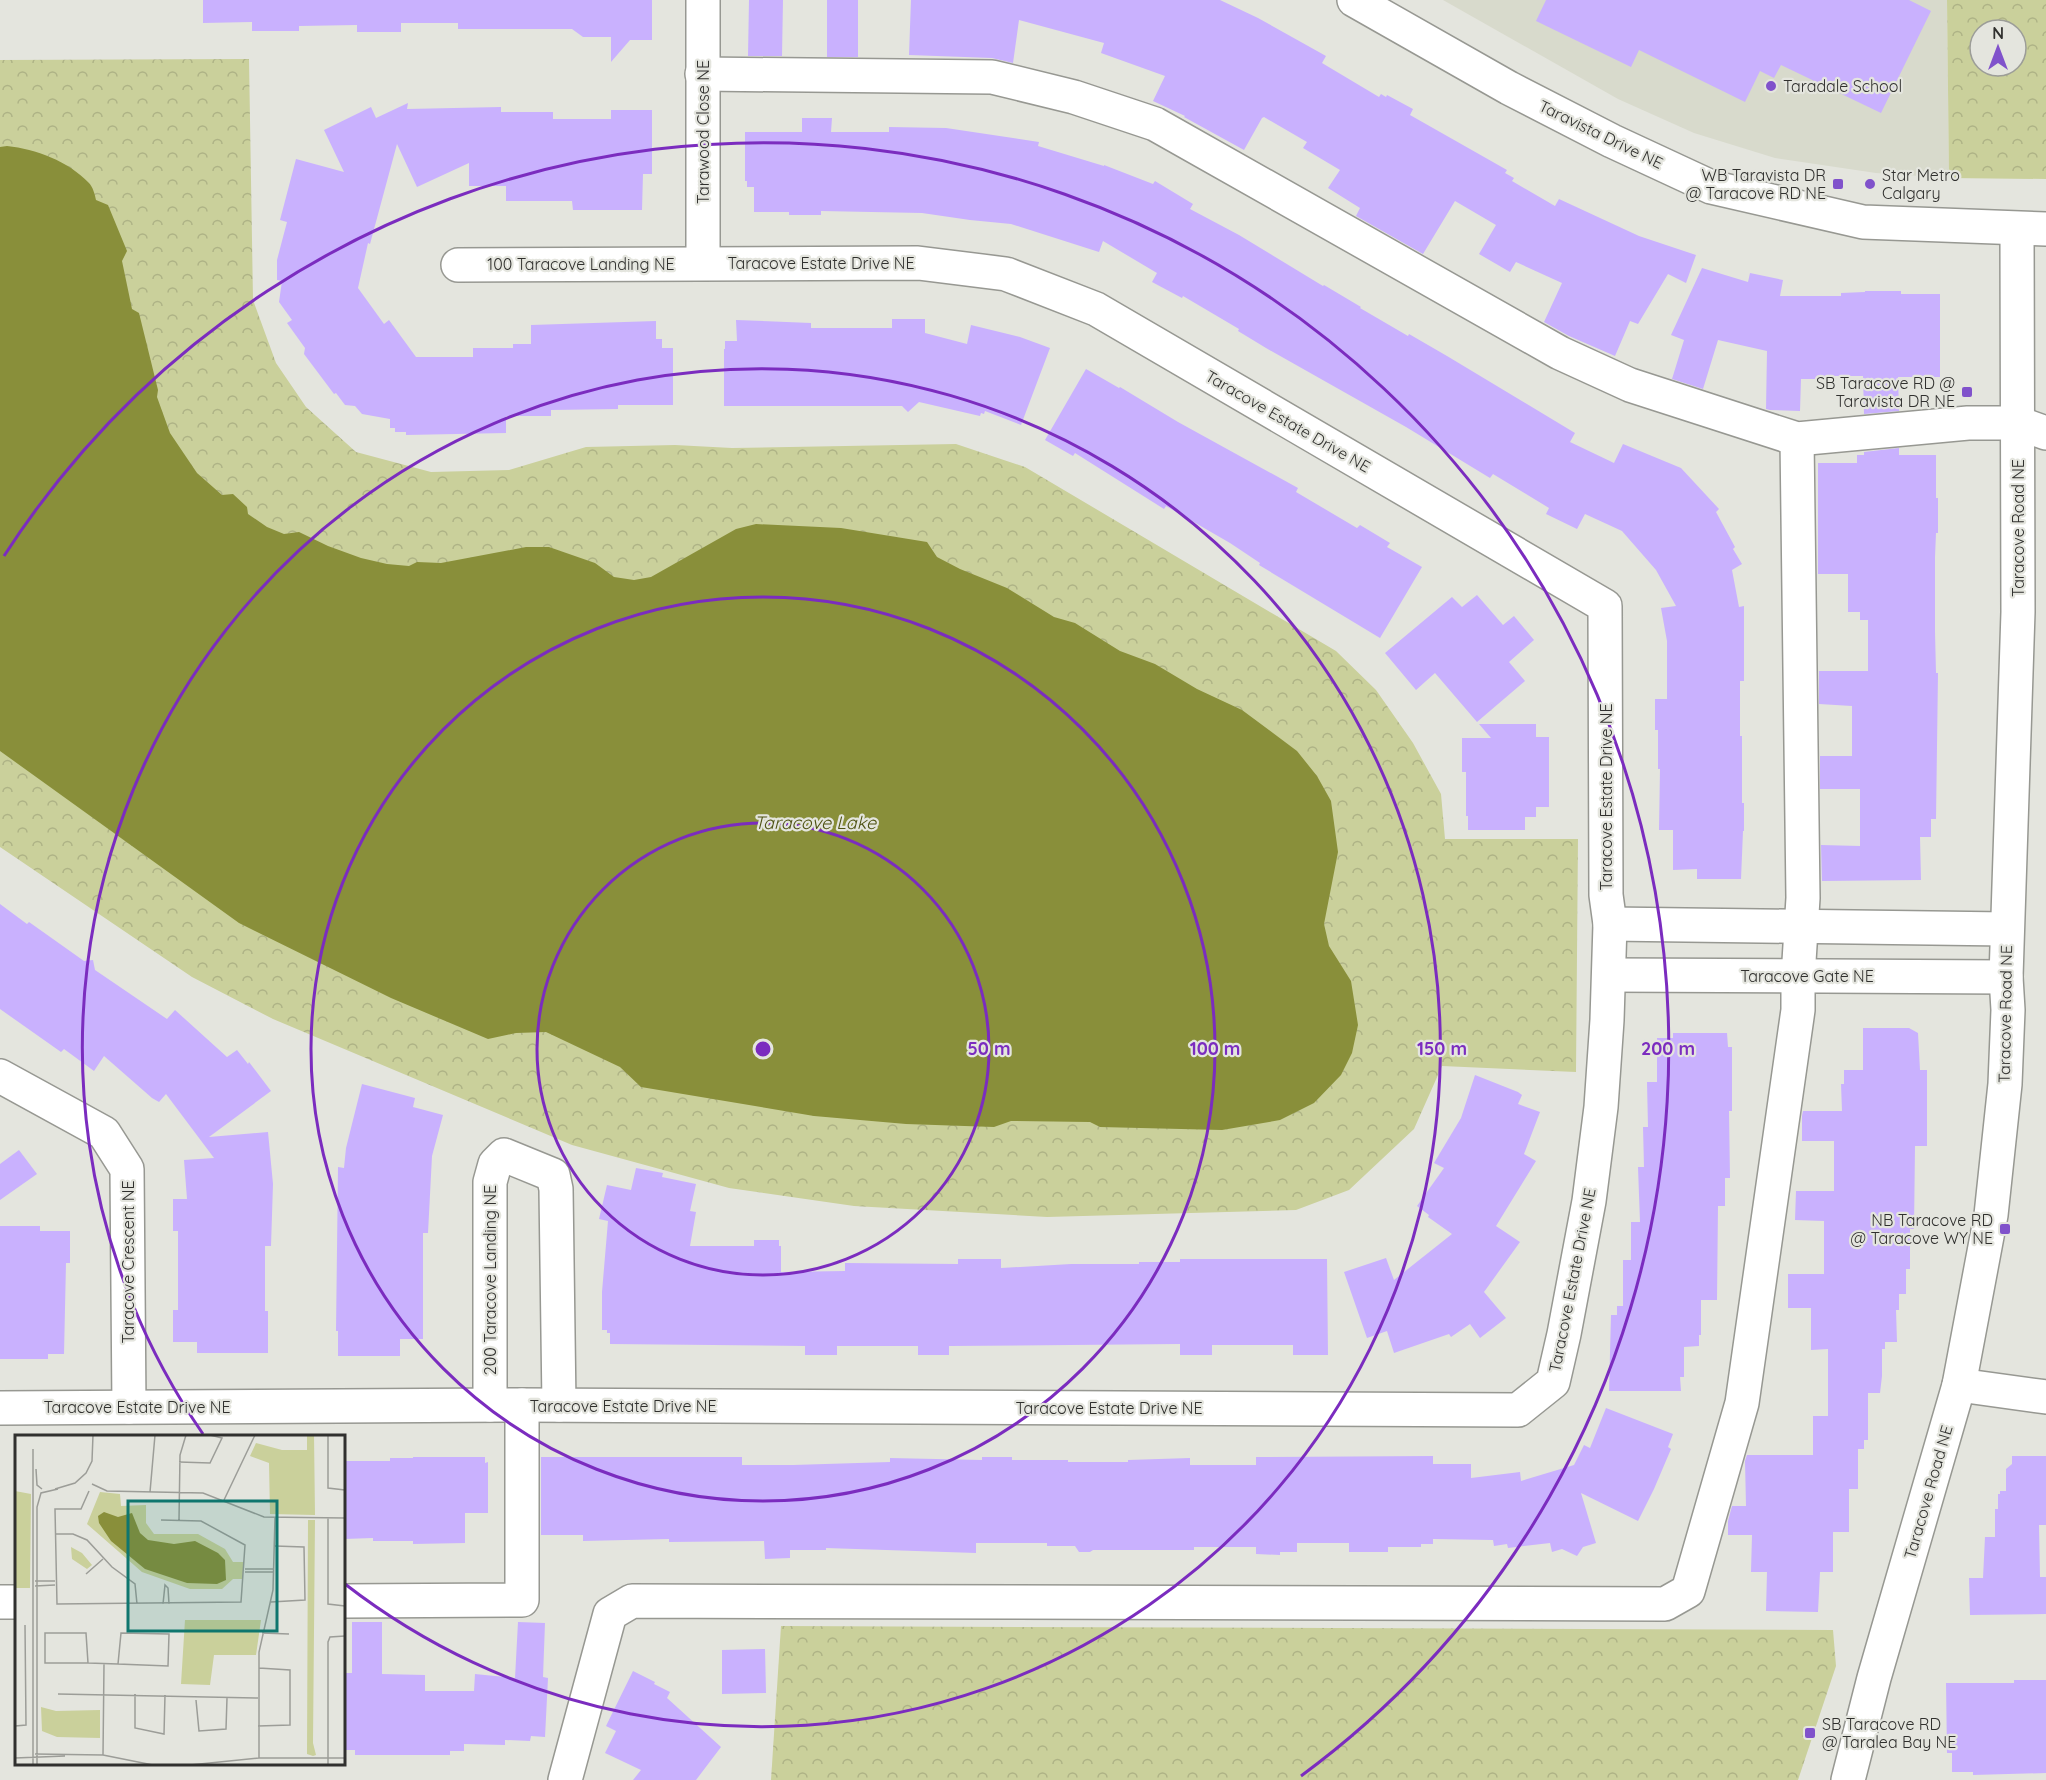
<svg xmlns="http://www.w3.org/2000/svg" width="2046" height="1780" font-family="Quicksand,sans-serif">
  <style>
    .built { fill: #d8dacc }
    .park { fill: url(#park-crowns); fill-rule: evenodd }
    .water { fill: #898f3a }
    .building { fill: #c9b1fe }
    .lines { fill: none; stroke-linecap: round; stroke-linejoin: round }
    .minor-casing { stroke: #979892; stroke-width: 36 }
    .minor { stroke: #fff; stroke-width: 33 }
    .ring { fill: none; stroke: #7b2cbf; stroke-width: 3 }
    .poi-dot { fill: #8052cb; stroke: #e4e5de; stroke-width: 2 }
    .labels { text-anchor: middle; dominant-baseline: central; stroke-width: 4.5; stroke-linejoin: round; paint-order: stroke }
    .poi-label { font-size: 16px; fill: #30302e; stroke: #e4e5de; text-anchor: start }
    .street-label { font-size: 16px; fill: #30302e; stroke: #e4e5de }
    .water-label { font-size: 18px; font-style: italic; fill: #4d5111; stroke: #e4e5de }
    .inset-road { fill: none; stroke: #9c9d98; stroke-width: 1.5 }
    .view { fill: #0f766e; fill-opacity: 0.15; stroke: #0f766e; stroke-width: 3 }
    .inset-edge { fill: none; stroke: #30302e; stroke-width: 3 }
    .centre { fill: #7b2cbf; stroke: #e4e5de; stroke-width: 3 }
    .ring-label { font-size: 18px; text-anchor: middle; font-weight: bold; fill: #7b2cbf; stroke: #e4e5de; stroke-width: 4.5; stroke-linejoin: round; paint-order: stroke }
  </style>
  <defs>
    <pattern id="park-crowns" width="20" height="18" patternUnits="userSpaceOnUse" patternTransform="scale(1.5)"><rect width="20" height="18" fill="#cad09b"/><path d="M2 6a3 3 0 1 1 6 0M12 15a3 3 0 1 1 6 0" fill="none" stroke="#aeb386"/></pattern>
  </defs>
  <rect width="100%" height="100%" fill="#e4e5de"/>
  <polygon class="built" points="1443,0 1947,0 1949,178 1876,173 1775,158 1694,133 1618,99"/>
  <g class="park">
    <path d="M1947,0H2046V179L1949,178ZM1980,30H2016V66H1980Z"/>
    <polygon points="249,59 253,300 276,363 306,407 356,452 431,472 509,470 586,447 675,445 732,448 956,444 1025,467 1336,651 1376,690 1413,743 1441,794 1445,839 1578,839 1576,1072 1442,1066 1414,1129 1349,1190 1296,1210 1047,1217 854,1206 729,1188 572,1145 273,1019 192,977 0,847 0,60"/>
    <polygon points="781,1626 1833,1630 1836,1666 1798,1780 771,1780"/>
  </g>
  <path class="water" d="M7,146C36,149 68,161 89,183C93,187 95,195 96,200L108,205L127,251L122,261L132,309L139,313L158,390L157,397L170,433L197,473L222,495L233,494L247,507L248,514L267,527L284,534L299,532L328,546L361,558L387,564L409,566L417,562L441,563L526,547H549L595,563L614,577L634,580L651,577L736,529L756,524L841,528L927,542L937,557L960,569L1007,588L1054,617L1075,623L1120,651L1155,664L1197,689L1242,710L1297,751L1317,776L1331,801L1338,852L1324,924L1329,946L1351,981L1358,1025L1352,1053L1341,1075L1314,1103L1280,1120L1222,1130L1100,1127L1090,1122L1011,1121L994,1127L906,1124L814,1116L641,1087L620,1067L546,1032L516,1033L488,1039L391,998L239,923L0,751V147Z"/>
  <g class="building">
    <polygon points="203,0 652,0 652,40 630,40 611,62 611,37 583,37 572,29 458,29 458,23 401,23 401,32 357,32 357,25 299,26 299,31 252,31 252,22 203,23"/>
    <polygon points="749,0 783,0 782,56 748,56"/>
    <rect x="827" y="0" width="31" height="57"/>
    <polygon points="911,0 1220,0 1258,18 1326,56 1322,63 1379,97 1381,94 1386,97 1387,95 1413,109 1410,115 1507,170 1505,173 1514,178 1512,181 1555,206 1559,199 1639,236 1696,255 1686,283 1668,274 1638,324 1630,321 1615,356 1569,336 1544,322 1562,283 1516,262 1510,272 1479,254 1496,225 1455,201 1423,254 1356,216 1360,208 1328,188 1340,170 1303,148 1307,142 1264,117 1262,118 1244,150 1184,117 1185,116 1153,101 1165,76 1101,53 1104,43 1019,20 1013,63 992,58 909,55"/>
    <polygon points="1546,0 1909,0 1931,11 1881,113 1781,65 1774,78 1760,71 1745,102 1639,50 1631,67 1536,21"/>
    <polygon points="408,103 407,109 501,107 501,112 553,112 553,119 611,119 611,110 652,110 652,174 643,174 642,210 573,210 572,201 506,201 506,186 469,186 469,163 417,187 397,144 370,244 368,243 358,288 384,324 389,320 416,357 473,357 473,348 513,348 513,344 531,344 531,325 656,321 656,339 662,339 662,348 673,348 673,405 618,405 618,409 551,410 551,416 506,416 506,433 406,435 406,432 395,432 395,428 390,428 390,419 362,414 355,406 345,405 336,393 334,394 304,354 305,348 287,323 292,320 279,302 282,281 277,280 277,260 287,222 280,220 296,159 344,172 324,130 371,107 376,118"/>
    <polygon points="802,118 832,118 831,132 889,132 889,127 946,128 1039,142 1038,146 1104,166 1104,165 1153,184 1155,181 1193,204 1190,209 1239,235 1323,286 1324,285 1361,307 1360,308 1408,336 1409,334 1447,356 1575,433 1570,442 1614,463 1623,444 1681,468 1719,509 1716,512 1735,547 1733,549 1742,564 1732,570 1739,607 1744,606 1744,681 1740,681 1740,736 1742,736 1742,803 1744,803 1744,831 1743,831 1741,879 1697,879 1697,869 1673,870 1673,830 1659,830 1660,769 1658,769 1658,730 1655,730 1655,699 1667,699 1667,641 1661,608 1676,606 1656,570 1622,531 1585,514 1577,529 1546,514 1549,508 1493,474 1490,478 1406,427 1266,348 1238,331 1239,329 1183,296 1182,298 1152,282 1157,273 1103,241 1099,252 1011,224 970,220 922,213 821,211 821,215 789,215 789,212 754,212 754,187 747,187 747,181 745,181 745,132 802,132"/>
    <polygon points="1702,268 1748,282 1750,273 1783,280 1780,296 1841,296 1841,293 1865,292 1865,291 1901,291 1901,294 1940,294 1940,377 1898,377 1899,411 1864,414 1863,376 1818,376 1818,379 1801,379 1800,411 1770,410 1766,409 1767,351 1718,340 1703,389 1672,379 1684,340 1671,335"/>
    <polygon points="892,319 925,319 925,333 967,344 971,325 1020,337 1050,348 1021,425 985,411 984,414 981,413 980,416 919,402 908,412 902,406 724,406 724,349 725,349 725,341 737,341 736,320 811,323 811,328 892,328"/>
    <polygon points="1086,369 1119,388 1120,387 1178,422 1298,488 1296,492 1357,528 1360,525 1390,543 1387,547 1422,567 1380,638 1259,565 1260,563 1230,543 1166,506 1164,509 1075,453 1073,456 1045,440"/>
    <polygon points="1899,448 1899,455 1936,455 1936,498 1938,498 1938,533 1936,533 1935,557 1935,632 1936,673 1938,673 1936,819 1931,819 1931,837 1920,837 1921,880 1822,881 1821,845 1860,846 1860,789 1820,789 1820,756 1852,756 1852,706 1819,704 1819,671 1868,671 1868,620 1860,620 1860,612 1848,612 1848,574 1818,574 1818,463 1857,463 1857,455 1864,455 1864,452"/>
    <polygon points="1477,595 1503,625 1514,616 1534,640 1509,662 1525,681 1477,722 1435,673 1416,690 1385,653 1452,597 1462,607"/>
    <polygon points="1479,724 1536,724 1536,737 1549,737 1549,807 1536,807 1536,817 1525,817 1525,830 1468,830 1468,816 1466,816 1466,772 1462,772 1462,738 1491,738"/>
    <polygon points="0,904 27,924 29,922 84,961 93,960 95,970 167,1019 175,1010 227,1057 237,1050 248,1064 249,1062 271,1091 209,1137 268,1132 273,1184 271,1246 265,1246 265,1311 268,1311 268,1353 197,1353 197,1342 173,1342 173,1310 178,1310 178,1231 173,1231 173,1199 187,1199 184,1160 214,1158 166,1094 159,1102 152,1098 104,1056 94,1071 64,1049 61,1052 0,1009"/>
    <polygon points="1863,1028 1909,1028 1918,1033 1920,1070 1927,1070 1927,1146 1915,1146 1914,1229 1910,1229 1910,1269 1906,1269 1906,1294 1899,1294 1899,1310 1896,1310 1897,1342 1885,1342 1885,1349 1882,1349 1882,1376 1880,1393 1868,1393 1868,1440 1864,1440 1864,1449 1858,1449 1858,1489 1849,1489 1849,1532 1833,1532 1833,1572 1820,1572 1818,1612 1766,1611 1767,1572 1751,1572 1752,1535 1728,1535 1728,1521 1732,1506 1746,1506 1745,1461 1747,1455 1813,1455 1813,1416 1828,1416 1828,1349 1811,1350 1811,1308 1788,1308 1788,1274 1824,1274 1824,1221 1795,1220 1796,1191 1834,1191 1834,1141 1802,1141 1802,1116 1803,1111 1842,1111 1841,1084 1844,1084 1844,1070 1863,1070"/>
    <polygon points="1673,1033 1727,1033 1728,1047 1732,1047 1732,1111 1729,1111 1730,1178 1725,1178 1725,1206 1718,1206 1717,1300 1701,1300 1701,1335 1699,1335 1699,1346 1684,1347 1684,1377 1680,1377 1681,1391 1609,1391 1611,1315 1617,1315 1617,1306 1623,1306 1623,1260 1631,1260 1631,1222 1640,1222 1638,1167 1644,1167 1643,1127 1648,1127 1647,1082 1657,1082 1657,1038 1673,1038"/>
    <polygon points="1475,1075 1518,1092 1522,1095 1518,1104 1540,1112 1524,1154 1536,1161 1496,1226 1520,1242 1484,1292 1506,1318 1480,1338 1470,1324 1451,1337 1449,1334 1394,1353 1387,1331 1367,1338 1344,1272 1386,1258 1394,1280 1452,1234 1428,1217 1429,1215 1417,1206 1444,1168 1434,1163 1461,1118"/>
    <polygon points="362,1084 415,1098 413,1107 443,1115 432,1156 428,1233 423,1233 423,1339 400,1339 400,1356 338,1356 338,1331 336,1331 338,1167 344,1168 346,1148"/>
    <polygon points="19,1150 37,1174 0,1200 0,1164"/>
    <polygon points="636,1168 663,1173 662,1177 696,1184 690,1211 696,1212 690,1246 754,1246 754,1240 779,1240 779,1246 781,1246 781,1272 845,1271 845,1263 958,1264 958,1259 1001,1259 1001,1268 1071,1264 1139,1264 1139,1262 1180,1262 1180,1259 1327,1259 1328,1355 1293,1355 1293,1345 1212,1345 1212,1355 1180,1355 1180,1344 949,1346 949,1355 918,1355 918,1346 837,1346 837,1355 805,1355 805,1346 610,1344 610,1333 607,1333 607,1330 602,1330 602,1292 608,1221 599,1219 607,1185 631,1190"/>
    <polygon points="0,1226 40,1226 40,1231 70,1231 70,1263 66,1263 64,1354 48,1354 48,1359 0,1359"/>
    <polygon points="1606,1408 1673,1434 1668,1447 1671,1449 1654,1489 1638,1521 1581,1493 1596,1543 1583,1547 1577,1556 1562,1549 1552,1552 1550,1543 1508,1548 1507,1544 1494,1546 1493,1540 1433,1539 1433,1544 1421,1544 1421,1547 1388,1547 1388,1552 1349,1552 1349,1543 1297,1543 1297,1552 1280,1552 1280,1555 1256,1554 1256,1547 1194,1547 1194,1550 1093,1550 1090,1552 1079,1552 1075,1546 1047,1546 1047,1543 976,1543 976,1553 826,1548 826,1550 790,1550 790,1558 765,1559 764,1541 669,1542 669,1539 583,1541 583,1535 541,1535 541,1457 742,1457 742,1465 793,1465 890,1462 890,1458 982,1460 982,1457 1012,1457 1012,1460 1068,1460 1068,1462 1128,1462 1128,1460 1190,1458 1190,1465 1256,1465 1256,1457 1433,1456 1433,1464 1471,1464 1471,1478 1520,1472 1521,1481 1574,1465 1584,1445 1590,1448"/>
    <polygon points="2012,1456 2046,1456 2046,1525 2039,1525 2040,1577 2046,1577 2046,1614 1970,1615 1969,1578 1983,1578 1985,1537 1995,1537 1995,1509 1998,1509 1998,1494 2000,1494 2000,1491 2006,1491 2006,1469 2012,1464"/>
    <polygon points="413,1457 485,1457 485,1463 488,1462 488,1513 465,1513 465,1543 413,1544 413,1541 373,1541 373,1538 344,1539 344,1461 390,1461 390,1458 413,1458"/>
    <polygon points="352,1622 382,1622 382,1674 425,1675 425,1691 474,1691 475,1674 515,1678 518,1622 545,1623 543,1677 548,1678 545,1737 531,1736 530,1741 505,1740 505,1745 464,1744 464,1751 450,1751 450,1755 355,1755 355,1750 344,1750 344,1673 352,1673"/>
    <polygon points="765,1649 766,1693 722,1694 722,1650"/>
    <polygon points="633,1671 655,1682 654,1684 670,1692 667,1698 721,1747 696,1780 633,1780 641,1770 605,1753 616,1731 606,1726"/>
    <polygon points="2014,1680 2046,1680 2046,1773 1973,1775 1973,1772 1952,1772 1952,1753 1947,1753 1946,1683 2014,1683"/>
  </g>
  <g class="lines">
    <g class="minor-casing">
      <g id="minor">
        <polyline points="1354,0 1509,88 1612,141 1711,187 1863,222 2046,229"/>
        <polyline points="702,74 992,77 1074,97 1155,124 1560,353 1630,385 1797,439 1968,423 2018,423 2046,433"/>
        <polyline points="703,263 703,0"/>
        <polyline points="1610,924 2007,929"/>
        <polyline points="1609,975 2006,977"/>
        <polyline points="0,1076 104,1133 127,1169 129,1407"/>
        <polyline points="1959,1385 2046,1397"/>
        <polyline points="490,1405 490,1182 495,1164 504,1155 553,1175 556,1189 559,1405"/>
        <polyline points="0,1408 522,1405 1518,1410 1553,1382 1564,1334 1589,1201 1601,1107 1607,1020 1610,924 1606,895 1605,606 1096,309 1006,274 918,263 458,265"/>
        <polyline points="344,1601 522,1600 522,1405"/>
        <polyline points="0,1602 16,1602"/>
        <polyline points="565,1780 610,1614 632,1601 1665,1604 1688,1591 1742,1403 1798,1010 1798,977 1803,898 1797,439"/>
        <polyline points="1848,1780 1874,1678 1959,1385 1991,1215 2005,1084 2008,1010 2006,977 2018,612 2017,229"/>
      </g>
    </g>
    <use href="#minor" class="minor"/>
  </g>
  <g class="ring">
    <circle cx="763" cy="1049" r="226"/>
    <circle cx="763" cy="1049" r="452"/>
    <path d="M203 1434A679 679 0 1 1 345 1584"/>
    <path d="M4 556A905 905 0 1 1 1301 1776"/>
  </g>
  <g class="poi-dot">
    <circle cx="1771" cy="86" r="6"/>
    <rect x="1832" y="178" width="12" height="12" rx="3"/>
    <circle cx="1870" cy="184" r="6"/>
    <rect x="1961" y="386" width="12" height="12" rx="3"/>
    <rect x="1999" y="1223" width="12" height="12" rx="3"/>
    <rect x="1804" y="1727" width="12" height="12" rx="3"/>
  </g>
  <g class="labels">
    <g class="poi-label">
      <text x="1783" y="86">Taradale School</text>
      <text x="1826" y="175" text-anchor="end">WB Taravista DR<tspan x="1826" dy="18">@ Taracove RD NE</tspan></text>
      <text x="1882" y="175">Star Metro<tspan x="1882" dy="18">Calgary</tspan></text>
      <text x="1955" y="383" text-anchor="end">SB Taracove RD @<tspan x="1955" dy="18">Taravista DR NE</tspan></text>
      <text x="1993" y="1220" text-anchor="end">NB Taracove RD<tspan x="1993" dy="18">@ Taracove WY NE</tspan></text>
      <text x="1822" y="1724">SB Taracove RD<tspan x="1822" dy="18">@ Taralea Bay NE</tspan></text>
    </g>
    <g class="street-label">
      <text transform="translate(703 132) rotate(-90)">Tarawood Close NE</text>
      <text transform="translate(1601 134) rotate(26)">Taravista Drive NE</text>
      <text x="821" y="263">Taracove Estate Drive NE</text>
      <text x="581" y="264">100 Taracove Landing NE</text>
      <text transform="translate(1288 421) rotate(30)">Taracove Estate Drive NE</text>
      <text transform="translate(2018 528) rotate(-90)">Taracove Road NE</text>
      <text transform="translate(1606 797) rotate(-90)">Taracove Estate Drive NE</text>
      <text x="1807" y="976">Taracove Gate NE</text>
      <text transform="translate(2005 1014) rotate(-89)">Taracove Road NE</text>
      <text transform="translate(128 1262) rotate(-90)">Taracove Crescent NE</text>
      <text transform="translate(490 1280) rotate(-90)">200 Taracove Landing NE</text>
      <text transform="translate(1572 1280) rotate(-79)">Taracove Estate Drive NE</text>
      <text x="623" y="1406">Taracove Estate Drive NE</text>
      <text x="137" y="1407">Taracove Estate Drive NE</text>
      <text x="1109" y="1408">Taracove Estate Drive NE</text>
      <text transform="translate(1928 1492) rotate(-74)">Taracove Road NE</text>
    </g>
    <g class="water-label">
      <text x="815" y="822">Taracove Lake</text>
    </g>
  </g>
  <g transform="translate(15 1435)">
    <rect width="330" height="330" fill="#e4e5de"/>
    <path d="M292,0H299L300,80L255,79L254,28L235,21L241,8L267,15H292ZM0,56L16,59L15,153H0ZM85,57L105,59L106,71L131,70V88L139,99H183L210,114L218,127H228V144H218L207,154H175L127,137L72,89ZM293,85H300L298,308L301,320L298,321L292,319ZM56,112L67,118L77,130L72,134L57,124ZM170,185H246L241,220H199L195,250L166,249ZM26,272L41,276L85,275V303L42,302L27,296Z" fill="#cad09b"/>
    <path d="M89,77L103,82L117,78L125,98L133,105L159,109L180,106L203,118L210,125L211,145L202,149L172,148L130,134L96,106L84,88L83,81Z" fill="#898f3a"/>
    <path class="inset-road" d="M313,0V53L330,55M164,27L195,28L207,3L195,0M21,34L22,50L27,54M77,49L92,56L188,58L249,82L330,83M40,54L60,48L71,38L77,26L78,0M74,56L66,74H40L42,169L226,167L230,110L186,86L146,85M135,57L140,0M209,65L240,0M313,83V169L330,171M164,85L165,20L171,0M40,99H58L72,105L97,132L120,149L122,169M230,134H259M230,137H259M71,139L88,124M20,146H40M20,151L40,150M256,167L290,165L289,112L260,111M148,169L150,150L153,153L154,169M30,198H71L73,228H30ZM106,198L154,199L153,231L103,229ZM247,198L274,199M73,228L103,229M43,259L243,263M120,259V293L149,299L150,260M181,265L184,296L211,294L212,263M0,291L11,290L10,190M243,291L275,290V235L244,233M20,319L88,320L138,330M88,320L89,229M0,323L50,321M244,323V217L258,155L260,83M18,330V14M22,330V72L26,58L43,54M175,330L244,323H330M313,330V207L315,202L330,201"/>
    <path class="view" d="M113,66H262V196H113Z"/>
    <rect width="330" height="330" class="inset-edge"/>
  </g>
  <circle cx="763" cy="1049" r="9" class="centre"/>
  <g class="ring-label">
    <text x="989" y="1055">50 m</text>
    <text x="1215" y="1055">100 m</text>
    <text x="1442" y="1055">150 m</text>
    <text x="1668" y="1055">200 m</text>
  </g>
  <g transform="translate(1998 48)"><circle r="28" fill="#e4e5de" stroke="#9c9d98" stroke-width="1.5"/>
  <path d="M0-4.5L10 22L0 15L-10 22Z" fill="#8052cb"/>
  <text y="-9" font-size="16" font-weight="bold" text-anchor="middle" fill="#30302e">N</text>
  </g>
</svg>
